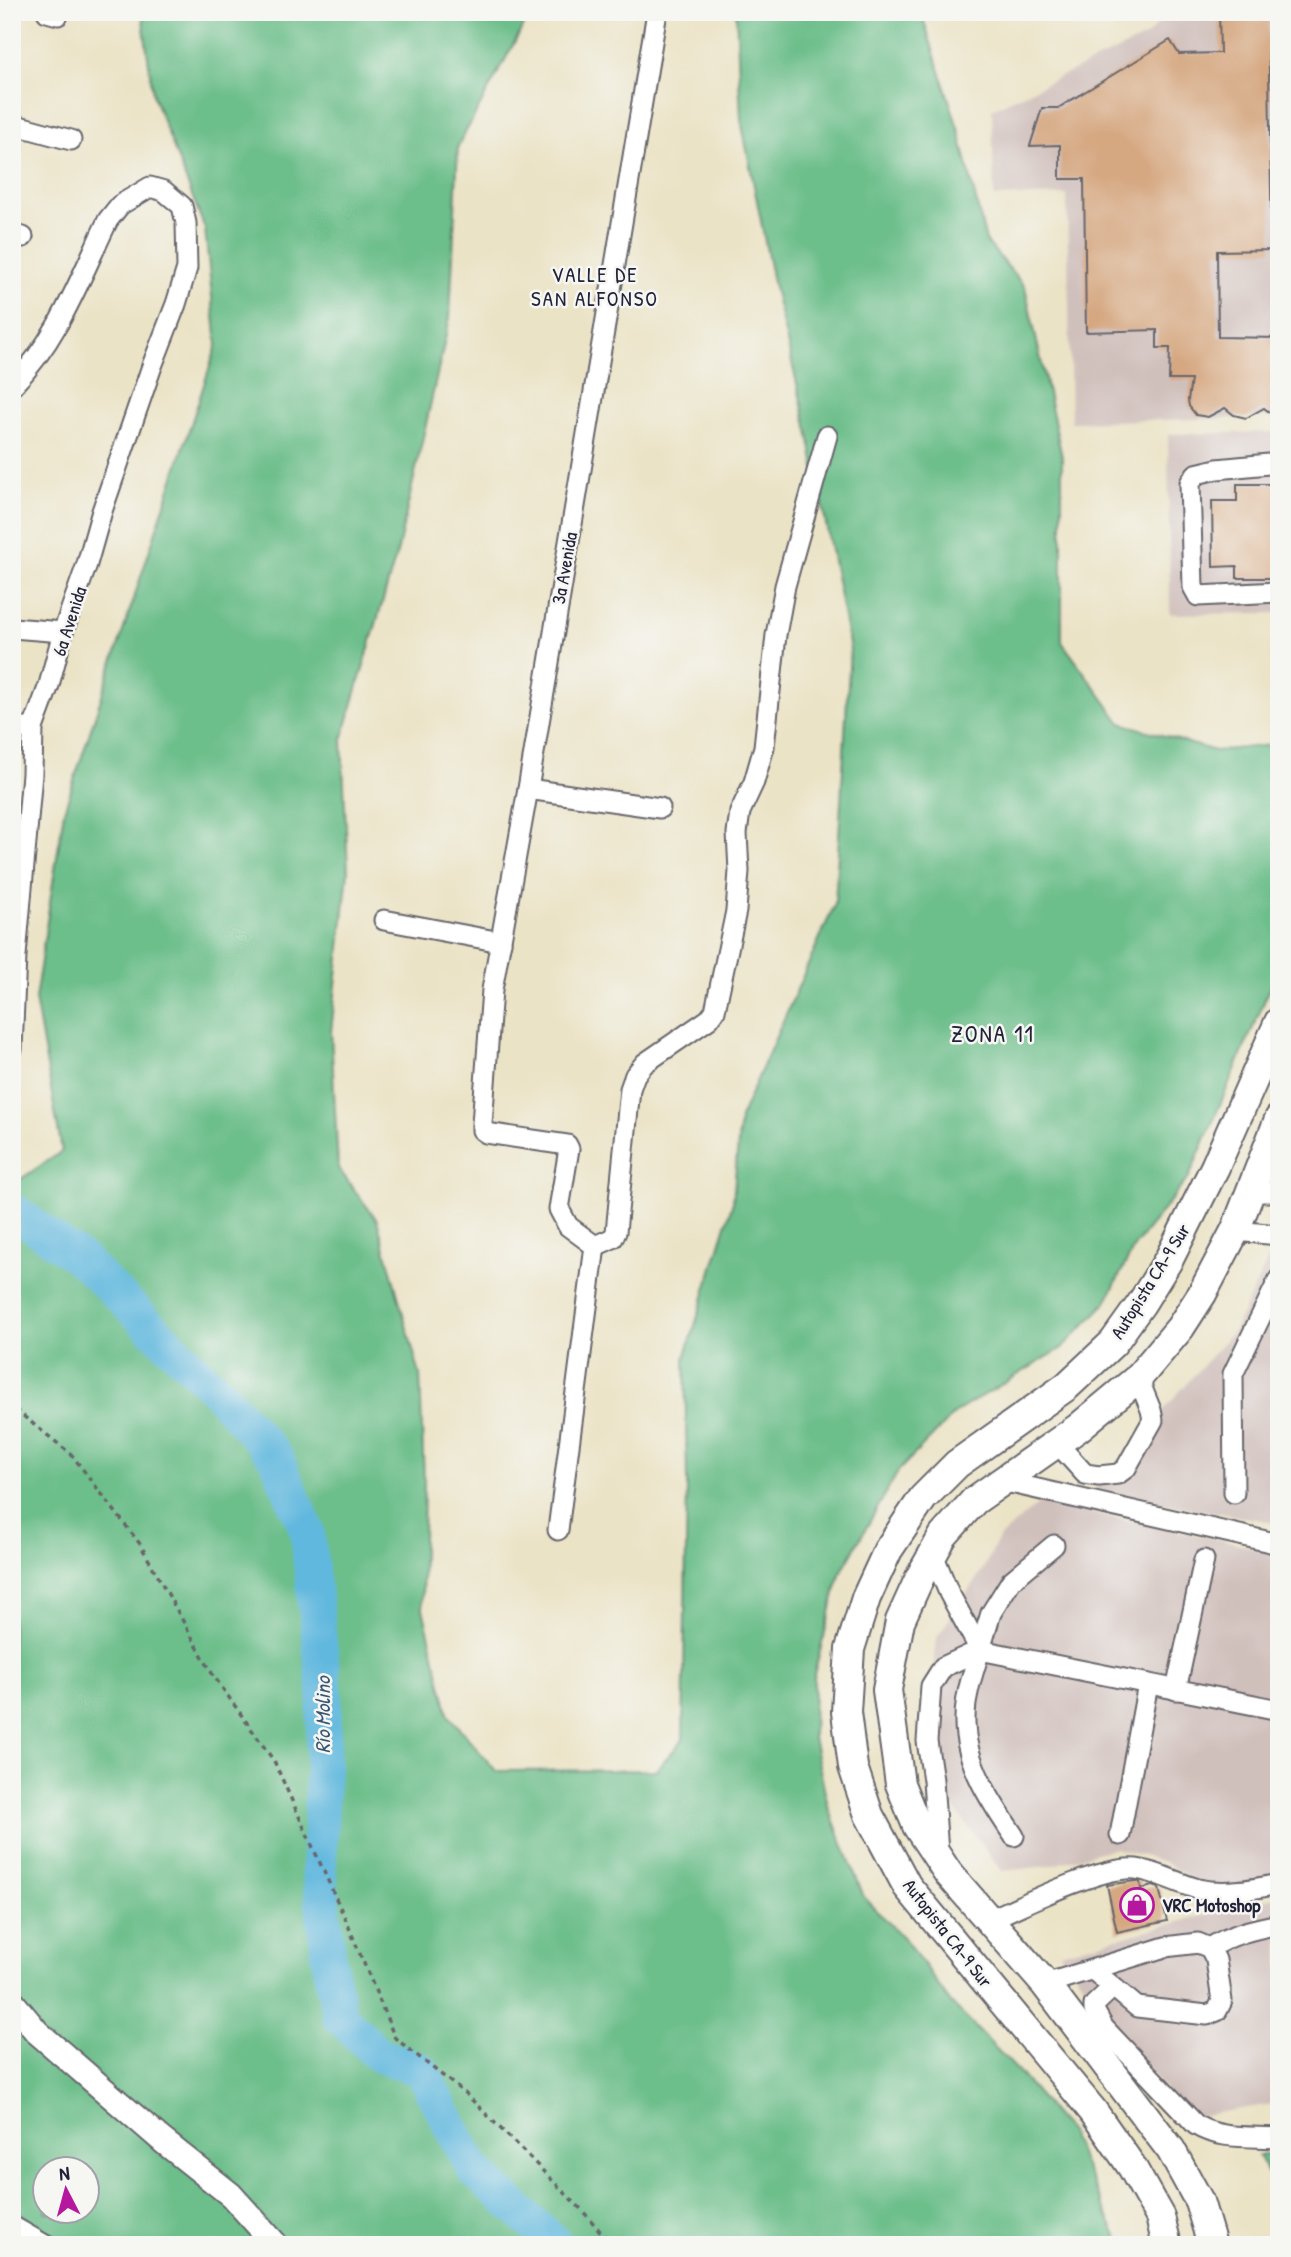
<svg xmlns="http://www.w3.org/2000/svg" width="1291" height="2257" font-family="'Patrick Hand',sans-serif">
  <style>
    .industrial { fill: #d0c0bc }
    .forest { fill: #6cbe8a; stroke: #477062; stroke-width: 2; fill-rule: evenodd }
    .lines { fill: none; stroke-linecap: round; stroke-linejoin: round }
    .river { stroke: #61b8de; stroke-width: 35 }
    .building { fill: #d6a882 }
    .minor-casing { stroke: #68666c; stroke-width: 23 }
    .major-casing { stroke: #68666c; stroke-width: 28 }
    .highway-casing { stroke: #68666c; stroke-width: 32 }
    .path { stroke: #68666c; stroke-width: 3.5; stroke-dasharray: 5 5; stroke-linecap: butt }
    .minor { stroke: #fff; stroke-width: 19 }
    .major { stroke: #fff; stroke-width: 24 }
    .highway { stroke: #fff; stroke-width: 28 }
    .labels { text-anchor: middle; dominant-baseline: central; stroke-width: 5; stroke-linejoin: round; paint-order: stroke }
    .street-label { font-size: 19px; fill: #22223b; stroke: #f6f6f2 }
    .poi-label { font-size: 19px; font-weight: bold; fill: #22223b; stroke: #f6f6f2; text-anchor: start }
    .neighbourhood-label { font-size: 21px; letter-spacing: 2px; fill: #22223b; stroke: #f6f6f2 }
    .water-label { font-size: 21px; font-style: italic; fill: #385674; stroke: #f6f6f2 }
    .quarter-label { font-size: 23px; letter-spacing: 2px; fill: #22223b; stroke: #f6f6f2 }
  </style>
  <rect width="100%" height="100%" fill="#f6f6f2"/>
  <filter id="ink" filterUnits="userSpaceOnUse"><feTurbulence type="fractalNoise" baseFrequency=".0143" numOctaves="2"/><feDisplacementMap in="SourceGraphic" scale="14" xChannelSelector="R" yChannelSelector="G"/><feConvolveMatrix kernelMatrix="1 2 1 2 8 2 1 2 1" color-interpolation-filters="sRGB"/></filter>
  <filter id="wash" filterUnits="userSpaceOnUse"><feTurbulence type="fractalNoise" baseFrequency=".00686" numOctaves="4" result="noise"/><feDisplacementMap in="SourceGraphic" scale="28" xChannelSelector="R" yChannelSelector="G"/><feGaussianBlur stdDeviation="1.57" result="paint"/><feColorMatrix in="noise" values="0 0 0 0 0 0 0 0 0 0 0 0 0 0 0 0 0 1.4 0 .05"/><feComposite in="paint" operator="in"/></filter>
  <g filter="url(#wash)">
    <rect width="100%" height="100%" fill="#ebe3c6"/>
    <g class="industrial">
      <polygon points="1168,12 1279,12 1279,417 1071,422 1067,195 994,197 992,109 1147,36"/>
      <polygon points="1279,432 1279,613 1170,614 1168,434"/>
      <polygon points="1279,1237 1279,1523 1091,1492 1234,1330"/>
      <polygon points="1041,1502 1279,1552 1279,1875 1213,1892 1164,1862 1115,1848 1049,1866 1002,1871 946,1798 929,1718 936,1639 983,1569 999,1538"/>
      <polygon points="1279,1896 1279,2103 1186,2118 1060,1953"/>
    </g>
    <g class="forest">
      <path d="M142,12H531L458,146L450,317L398,549L342,740L348,872L331,1032L338,1168L377,1220L420,1375L424,1480L422,1605L449,1716L496,1771L656,1770L683,1740L687,1483L685,1358L733,1202L740,1118L835,904L850,649L808,430L774,287L741,120L736,12H921L959,131L986,241L1025,287L1062,457V642L1121,723L1215,751L1279,744V967L1189,1177L1134,1247L1105,1304L1062,1348L956,1412L899,1470L840,1574L814,1674L813,1738L828,1806L864,1897L907,1942L951,2003L1016,2069L1069,2132L1121,2245H72L27,2220L12,2204V1185L62,1151L35,999L64,811L217,345L205,229L153,95ZM46,2170H88V2212H46Z"/>
      <polygon points="1258,2155 1279,2155 1279,2195"/>
    </g>
    <g class="lines">
      <polyline class="river" points="12,1210 84,1262 218,1392 275,1456 307,1530 325,1692 319,1871 330,1969 340,2017 379,2055 421,2070 475,2171 557,2245"/>
    </g>
    <g id="blocks">
      <g class="building">
        <polygon points="1219,12 1268,12 1272,250 1217,251 1218,337 1279,338 1279,420 1264,408 1246,418 1234,415 1225,408 1208,417 1196,415 1189,406 1188,400 1191,380 1169,380 1170,348 1157,348 1157,330 1086,332 1084,179 1060,179 1060,145 1030,146 1042,108 1058,108 1170,40 1179,54 1220,53"/>
        <polygon points="1237,484 1279,484 1279,578 1237,578 1237,566 1213,567 1212,501 1237,501"/>
        <polygon points="1135,1881 1140,1882 1141,1889 1153,1886 1159,1888 1167,1921 1117,1932 1107,1885"/>
      </g>
    </g>
  </g>
  <g filter="url(#ink)">
    <use href="#blocks" fill-opacity="0" stroke="#68666c" stroke-width="2"/>
    <g class="lines">
      <g class="minor-casing">
        <g id="minor">
          <polyline points="47,12 58,15"/>
          <polyline points="12,124 71,140"/>
          <polyline points="12,234 23,237"/>
          <path d="M12,386C58,340 80,278 108,220L120,205L150,187L164,191L182,206L186,223L187,268L176,304L152,366L102,511L87,564L63,632L49,685L33,728L32,774L16,956L12,1049"/>
          <polyline points="1279,463 1217,469 1196,474 1190,483 1193,587 1198,596 1279,592"/>
          <polyline points="12,628 63,632"/>
          <polyline points="12,728 33,728"/>
          <polyline points="528,789 660,808"/>
          <polyline points="384,920 501,942"/>
          <polyline points="1252,1192 1279,1192"/>
          <polyline points="1235,1231 1279,1235"/>
          <polyline points="595,1246 568,1226 559,1209 569,1149 567,1145 486,1133 482,1130 482,1124 492,990 528,789 657,12"/>
          <polyline points="595,1246 613,1238 616,1232 630,1089 635,1075 645,1063 709,1019 715,1011 736,911 739,871 737,833 740,812 754,782 764,747 776,635 785,586 827,436"/>
          <polyline points="1057,1443 1085,1474 1099,1476 1118,1474 1126,1468 1153,1420 1151,1410 1138,1378"/>
          <polyline points="1002,1481 1279,1544"/>
          <polyline points="1234,1493 1233,1374 1279,1279"/>
          <polyline points="558,1530 595,1246"/>
          <polyline points="933,1554 949,1593 980,1650"/>
          <polyline points="1176,1690 1204,1560"/>
          <polyline points="1120,1835 1148,1684"/>
          <path d="M1014,1836C991,1802 964,1762 965,1719C965,1695 973,1673 980,1650L1279,1710"/>
          <polyline points="938,1853 933,1780 927,1741 931,1686 943,1667 980,1650 991,1613 1011,1581 1054,1545"/>
          <path d="M989,1920C1022,1905 1103,1865 1136,1869C1158,1872 1177,1883 1198,1889C1225,1895 1253,1889 1279,1884"/>
          <path d="M1210,1948C1231,1934 1254,1929 1279,1924"/>
          <polyline points="1045,1984 1165,1947 1198,1943 1210,1948 1216,1960 1222,2001 1217,2011 1207,2015 1137,2007 1093,1970"/>
          <path d="M1112,1988L1094,2005V2010L1104,2028L1196,2125C1219,2140 1252,2136 1279,2138"/>
          <polyline points="12,2226 45,2245"/>
        </g>
      </g>
      <g class="major-casing">
        <polyline id="major" points="12,2002 37,2032 163,2141 231,2195 276,2245"/>
      </g>
      <g class="highway-casing">
        <g id="highway">
          <polyline points="1167,2245 1160,2217 1132,2167 1093,2111 907,1886 869,1815 853,1767 846,1712 850,1649 866,1598 888,1550 923,1498 957,1464 1067,1386 1113,1343 1141,1304 1169,1259 1215,1167 1279,1022"/>
          <polyline points="1212,2245 1199,2201 1171,2150 1045,1984 948,1873 917,1826 900,1784 887,1690 900,1621 920,1577 943,1536 974,1501 1078,1428 1138,1378 1180,1328 1202,1294 1235,1231 1279,1119"/>
        </g>
      </g>
      <polyline class="path" points="12,1400 17,1411 71,1454 140,1544 213,1675 274,1761 348,1925 395,2038 467,2095 581,2209 612,2245"/>
      <use href="#minor" class="minor"/>
      <use href="#major" class="major"/>
      <use href="#highway" class="highway"/>
    </g>
  </g>
  <defs>
    <g id="shop-ring" transform="scale(1.75)"><circle r="9.5" fill="#f6f6f2" stroke="#b5179e" stroke-width="1.5"/><path d="M-5-2.5h2.3a2.7 3.5 0 0 1 5.4 0H5L5.5 6h-11ZM-1.5-2.5h3a1.5 2.3 0 0 0-3 0Z" fill="#b5179e"/></g>
  </defs>
  <g fill-rule="evenodd">
    <use href="#shop-ring" x="1137" y="1905"/>
  </g>
  <g class="labels">
    <g class="street-label">
      <text transform="translate(564 568) rotate(-80)">3a Avenida</text>
      <text transform="translate(69 621) rotate(-72)">6a Avenida</text>
      <text transform="translate(1150 1281) rotate(-58)">Autopista CA-9 Sur</text>
      <text transform="translate(948 1933) rotate(52)">Autopista CA-9 Sur</text>
    </g>
    <g class="poi-label">
      <text x="1162" y="1905">VRC Motoshop</text>
    </g>
    <g class="neighbourhood-label">
      <text x="595" y="274">VALLE DE<tspan x="595" dy="24">SAN ALFONSO</tspan></text>
    </g>
    <g class="water-label">
      <text transform="translate(322 1715) rotate(-90)">Río Molino</text>
    </g>
    <g class="quarter-label">
      <text x="993" y="1033">ZONA 11</text>
    </g>
  </g>
  <rect width="1291" height="2257" fill="none" stroke="#f6f6f2" stroke-width="42"/>
  <g transform="translate(66 2190) rotate(354)"><circle r="33" fill="#f6f6f2" stroke="#a1a1a9" stroke-width="2"/>
  <path d="M0-5L12 26L0 18L-12 26Z" fill="#b5179e"/>
  <text y="-10" font-size="19" font-weight="bold" text-anchor="middle" fill="#22223b">N</text>
  </g>
</svg>
